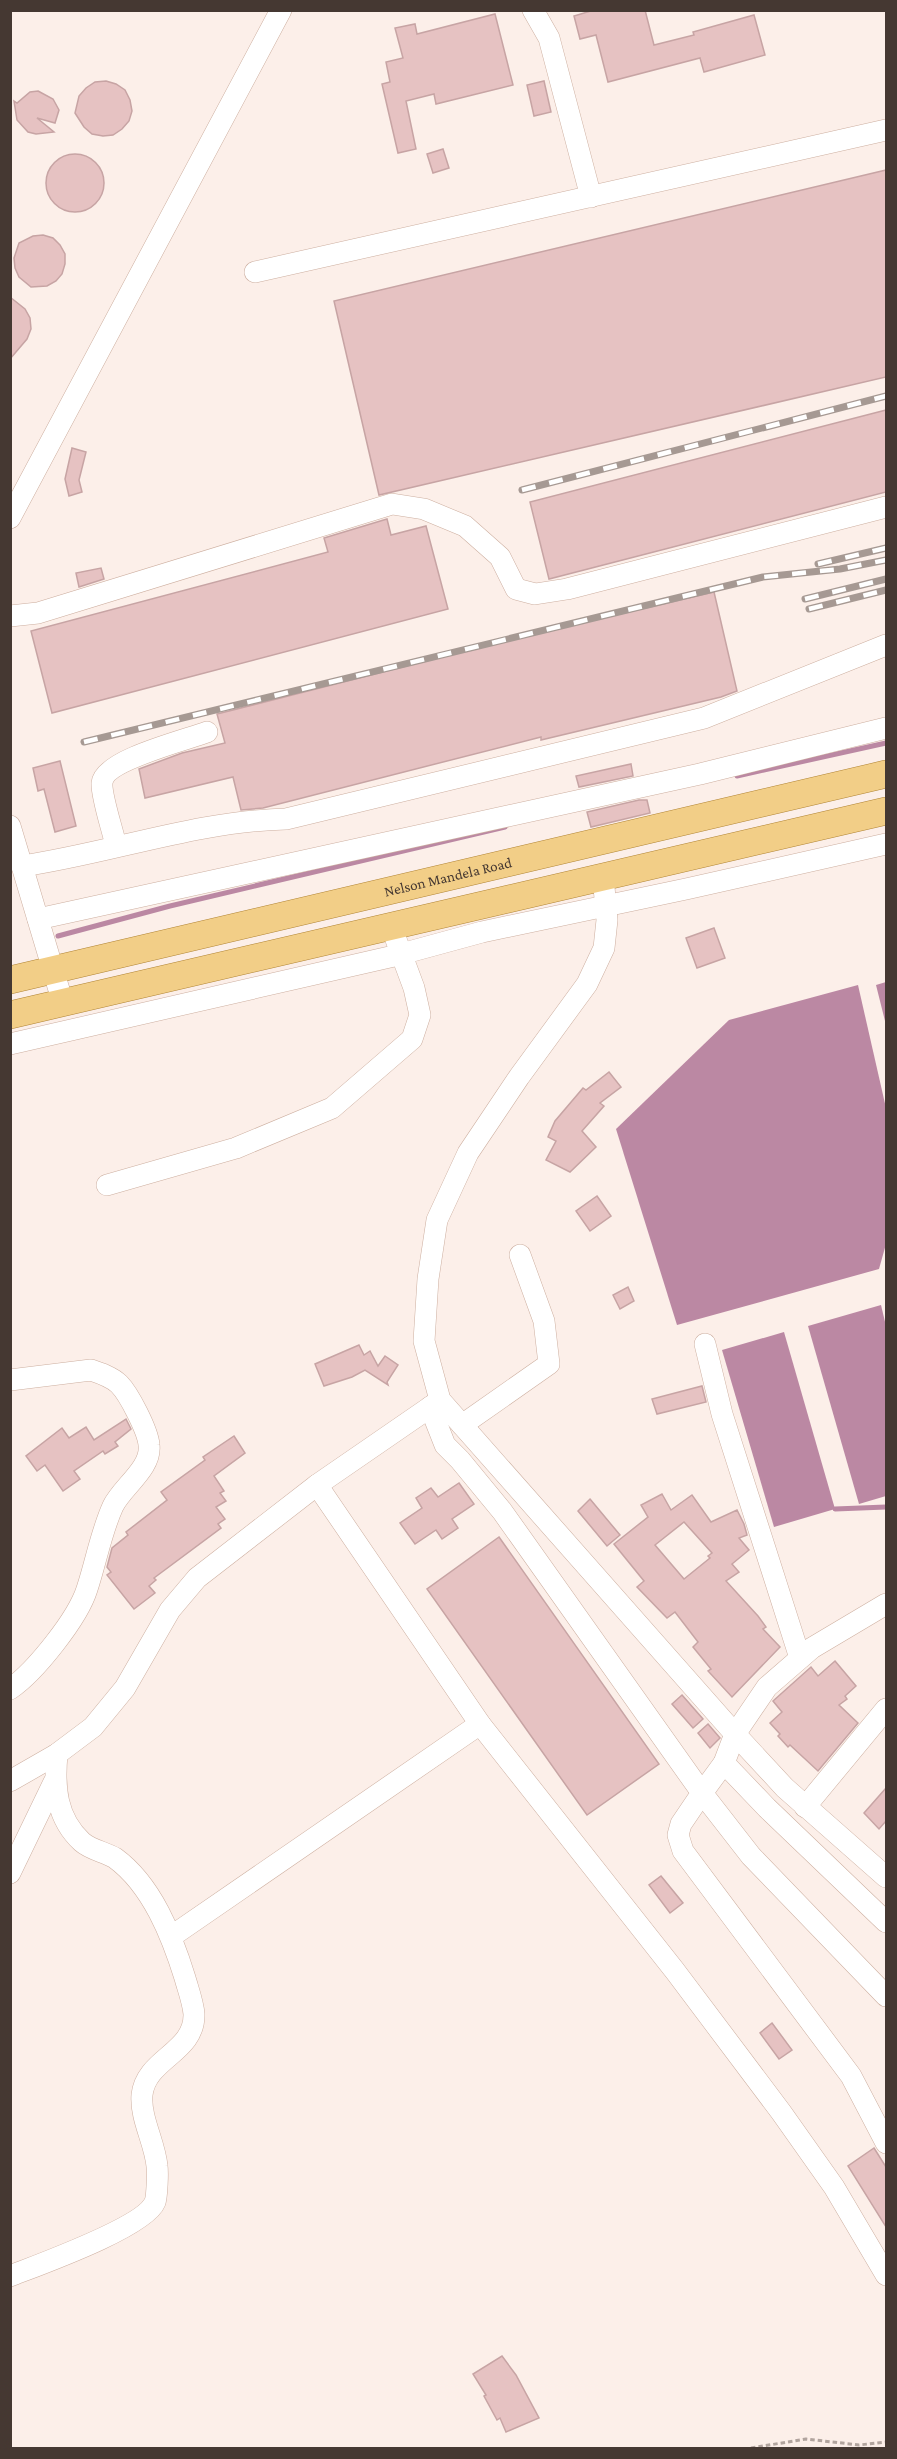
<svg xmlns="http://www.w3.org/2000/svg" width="897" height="2459" font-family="'Crimson Pro',serif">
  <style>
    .water { fill: #bb88a3 }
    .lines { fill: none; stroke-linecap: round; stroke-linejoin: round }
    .stream { stroke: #bb88a3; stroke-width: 5 }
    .building { fill: #e6c2c2; stroke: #c7a4a4; stroke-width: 1.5; fill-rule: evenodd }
    .minor-casing { stroke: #cdafa0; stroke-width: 22 }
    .major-casing { stroke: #b08435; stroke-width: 28 }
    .path { stroke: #b1a49e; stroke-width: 3; stroke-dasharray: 4.5 3; stroke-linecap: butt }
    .minor { stroke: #fff; stroke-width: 21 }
    .major { stroke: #f2ce87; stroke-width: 27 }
    .rail-casing { stroke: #a69993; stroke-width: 7 }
    .rail { stroke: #fff; stroke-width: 4.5; stroke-dasharray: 14; stroke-linecap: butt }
    .labels { text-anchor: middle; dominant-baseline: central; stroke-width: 4.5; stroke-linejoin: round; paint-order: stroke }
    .street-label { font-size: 15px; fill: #453832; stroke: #fff }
  </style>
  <rect width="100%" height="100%" fill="#fcefe9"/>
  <g class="water">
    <polygon points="886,982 886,1025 876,985"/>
    <polygon points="858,985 886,1108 886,1244 879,1269 677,1325 616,1129 729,1020"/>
    <polygon points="881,1305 886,1326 886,1496 859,1504 808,1326"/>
    <polygon points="784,1332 835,1509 774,1527 722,1350"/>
  </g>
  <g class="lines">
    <g class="stream">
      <polyline points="737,776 886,743"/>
      <polyline points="58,936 170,906 505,827"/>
      <polyline points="835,1509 886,1507"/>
    </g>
  </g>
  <g class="building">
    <polygon points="594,10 645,10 654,45 694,35 693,32 754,15 765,55 704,72 700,58 608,82 596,35 580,39 574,16"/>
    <polygon points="495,14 513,85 436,104 434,94 406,101 416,149 398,153 382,84 390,82 386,62 403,58 395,28 415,24 417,34"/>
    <polygon points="106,81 116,84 125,90 130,100 132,111 129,121 122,129 113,135 103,136 92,134 84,127 75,113 79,96 86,88 95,82"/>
    <polygon points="544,81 551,112 534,116 527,85"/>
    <polygon points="38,91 53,99 59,110 55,123 37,118 54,132 36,134 28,132 17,120 14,101 17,103 30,92"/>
    <polygon points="443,149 449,168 433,173 427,154"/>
    <circle cx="75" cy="183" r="29"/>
    <polygon points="886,170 886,377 379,495 334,301"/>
    <polygon points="43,235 53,238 60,245 65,254 65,264 62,274 56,281 47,286 31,287 19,277 15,268 14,258 19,243 33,236"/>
    <polygon points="10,297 25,309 30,318 31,329 27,339 10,359"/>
    <polygon points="886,410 886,492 549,579 530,502"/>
    <polygon points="72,448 86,452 79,480 82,492 69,496 65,479"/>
    <polygon points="387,519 391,535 426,526 448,609 52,713 31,631 328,552 324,538"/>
    <polygon points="101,568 104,579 79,587 76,573"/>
    <polygon points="714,592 737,691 721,697 541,740 541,737 263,808 241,810 233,777 145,798 139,769 182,753 225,743 217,714 517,638"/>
    <polygon points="60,761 76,826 55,832 44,789 38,791 33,768"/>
    <polygon points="631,764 633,776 579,787 576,776"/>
    <polygon points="639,800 647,800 650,813 591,827 587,812"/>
    <polygon points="714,928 725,958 697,968 686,938"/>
    <polygon points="609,1072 621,1087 600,1103 604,1106 582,1131 596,1147 570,1172 546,1160 556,1141 548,1137 555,1121 583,1088 586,1090"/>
    <polygon points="597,1196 611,1216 590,1231 576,1211"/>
    <polygon points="628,1287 634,1301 620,1309 613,1295"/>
    <polygon points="359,1345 364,1355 370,1351 378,1366 385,1356 398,1365 387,1382 388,1385 365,1370 352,1377 324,1386 315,1364"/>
    <polygon points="702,1386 706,1402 657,1414 652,1399"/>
    <polygon points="126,1419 131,1429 115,1442 118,1446 105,1454 103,1451 74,1471 80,1479 63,1491 45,1465 37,1471 26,1456 62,1428 69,1438 86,1427 94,1440"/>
    <polygon points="234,1436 245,1453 214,1476 224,1491 220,1493 226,1501 216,1507 225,1519 218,1524 221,1528 154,1578 156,1580 149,1586 155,1593 134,1609 107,1575 111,1572 107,1567 112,1548 128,1535 126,1532 167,1500 161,1492 205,1460 203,1457"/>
    <polygon points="459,1483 474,1504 452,1519 458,1528 442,1539 436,1530 415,1544 400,1523 422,1508 416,1498 431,1488 438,1497"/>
    <path d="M662,1494L671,1510L692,1495L711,1522L737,1510L744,1524L747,1535L739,1538L749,1550L732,1564L739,1572L726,1581L758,1616L766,1627L763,1629L780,1647L732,1697L708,1671L711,1669L693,1647L698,1642L675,1612L667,1618L637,1587L644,1581L614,1544L648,1517L641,1505ZM684,1522L712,1553L708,1556L710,1558L684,1579L655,1545Z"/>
    <polygon points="590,1499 620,1535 607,1546 578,1511"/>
    <polygon points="499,1537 659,1764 587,1815 427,1589"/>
    <polygon points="835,1661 856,1686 845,1696 847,1699 839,1705 858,1723 818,1771 790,1745 788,1747 778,1736 780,1734 770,1723 782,1712 773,1701 811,1667 818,1676"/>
    <polygon points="682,1695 703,1719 693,1728 672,1704"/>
    <polygon points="708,1724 720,1738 710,1748 698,1733"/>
    <polygon points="886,1788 886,1821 879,1829 864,1813"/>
    <polygon points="661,1876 683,1903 670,1913 649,1885"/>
    <polygon points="772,2023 792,2050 779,2059 760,2033"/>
    <polygon points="874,2148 886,2167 886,2227 848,2166"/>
    <polygon points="502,2356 516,2375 539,2418 506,2432 500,2418 497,2420 484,2396 486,2395 473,2374"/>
  </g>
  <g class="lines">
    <g class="minor-casing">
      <g id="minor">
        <polyline points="533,10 549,38 591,197"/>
        <polyline points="255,272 886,130"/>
        <polyline points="10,518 281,10"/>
        <polyline points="10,616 38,613 392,504 424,509 465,526 500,557 516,589 535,594 567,589 886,507"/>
        <polyline points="10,826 63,1003"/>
        <path d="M116,846C113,831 101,796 102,783C104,760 186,740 207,732"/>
        <path d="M22,866C111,853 196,821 286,819L704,718L886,645"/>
        <polyline points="603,876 607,920 604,948 587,984 519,1077 468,1153 437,1220 428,1279 424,1341 440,1400 735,1734 785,1788 886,1877"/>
        <polyline points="38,919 700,774 886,728"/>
        <polyline points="10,1044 394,956 482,932 686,889 886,844"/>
        <polyline points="107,1185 236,1148 332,1108 412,1039 420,1015 414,988 391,926"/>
        <polyline points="705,1344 722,1414 800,1658"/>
        <path d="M10,1380L91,1370C100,1373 112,1377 119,1384C129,1394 148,1431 149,1445C152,1468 122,1487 113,1506C101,1532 96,1562 87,1589C78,1618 35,1672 10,1689"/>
        <polyline points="430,1407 445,1445 460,1460 502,1511 702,1793 681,1824 678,1835 683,1851 851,2076 886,2143"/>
        <polyline points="462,1425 549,1364 544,1321 520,1255"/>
        <polyline points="317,1485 480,1724 675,1971 781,2112 834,2187 886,2275"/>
        <polyline points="886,1604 812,1648 767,1687 735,1734 724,1763 702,1793 751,1856 886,1996"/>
        <polyline points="724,1763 767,1808 886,1922"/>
        <polyline points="10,1781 57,1754 93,1727 125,1688 170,1610 197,1578 317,1485 439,1401"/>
        <polyline points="805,1807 886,1709"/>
        <polyline points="10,1873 54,1782"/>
        <polyline points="172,1936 480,1724"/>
        <path d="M10,2276C38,2265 145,2227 155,2202C157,2197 158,2172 157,2166C155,2143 140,2118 142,2095C146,2058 195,2053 194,2014C193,2002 188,1989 185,1978C172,1936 152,1885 115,1858C105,1852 91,1850 82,1842C56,1818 54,1787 57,1754"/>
      </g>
    </g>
    <g class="major-casing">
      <g id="major">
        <path id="s1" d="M10,980L886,774"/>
        <polyline points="10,1015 886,811"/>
      </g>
    </g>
    <polyline class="path" points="751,2448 806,2439 859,2445 886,2442"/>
    <use href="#minor" class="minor"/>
    <use href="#major" class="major"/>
    <g class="rail-casing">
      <g id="rail">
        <polyline points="522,490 886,396"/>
        <polyline points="818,564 886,548"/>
        <polyline points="805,599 886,579"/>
        <polyline points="809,609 886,590"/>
        <polyline points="84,742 763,577 840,569 886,560"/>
      </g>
    </g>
    <use href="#rail" class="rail"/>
  </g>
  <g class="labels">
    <g class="street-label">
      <text stroke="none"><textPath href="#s1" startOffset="450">Nelson Mandela Road</textPath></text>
    </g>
  </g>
  <rect width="897" height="2459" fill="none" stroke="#453832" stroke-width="24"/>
</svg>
